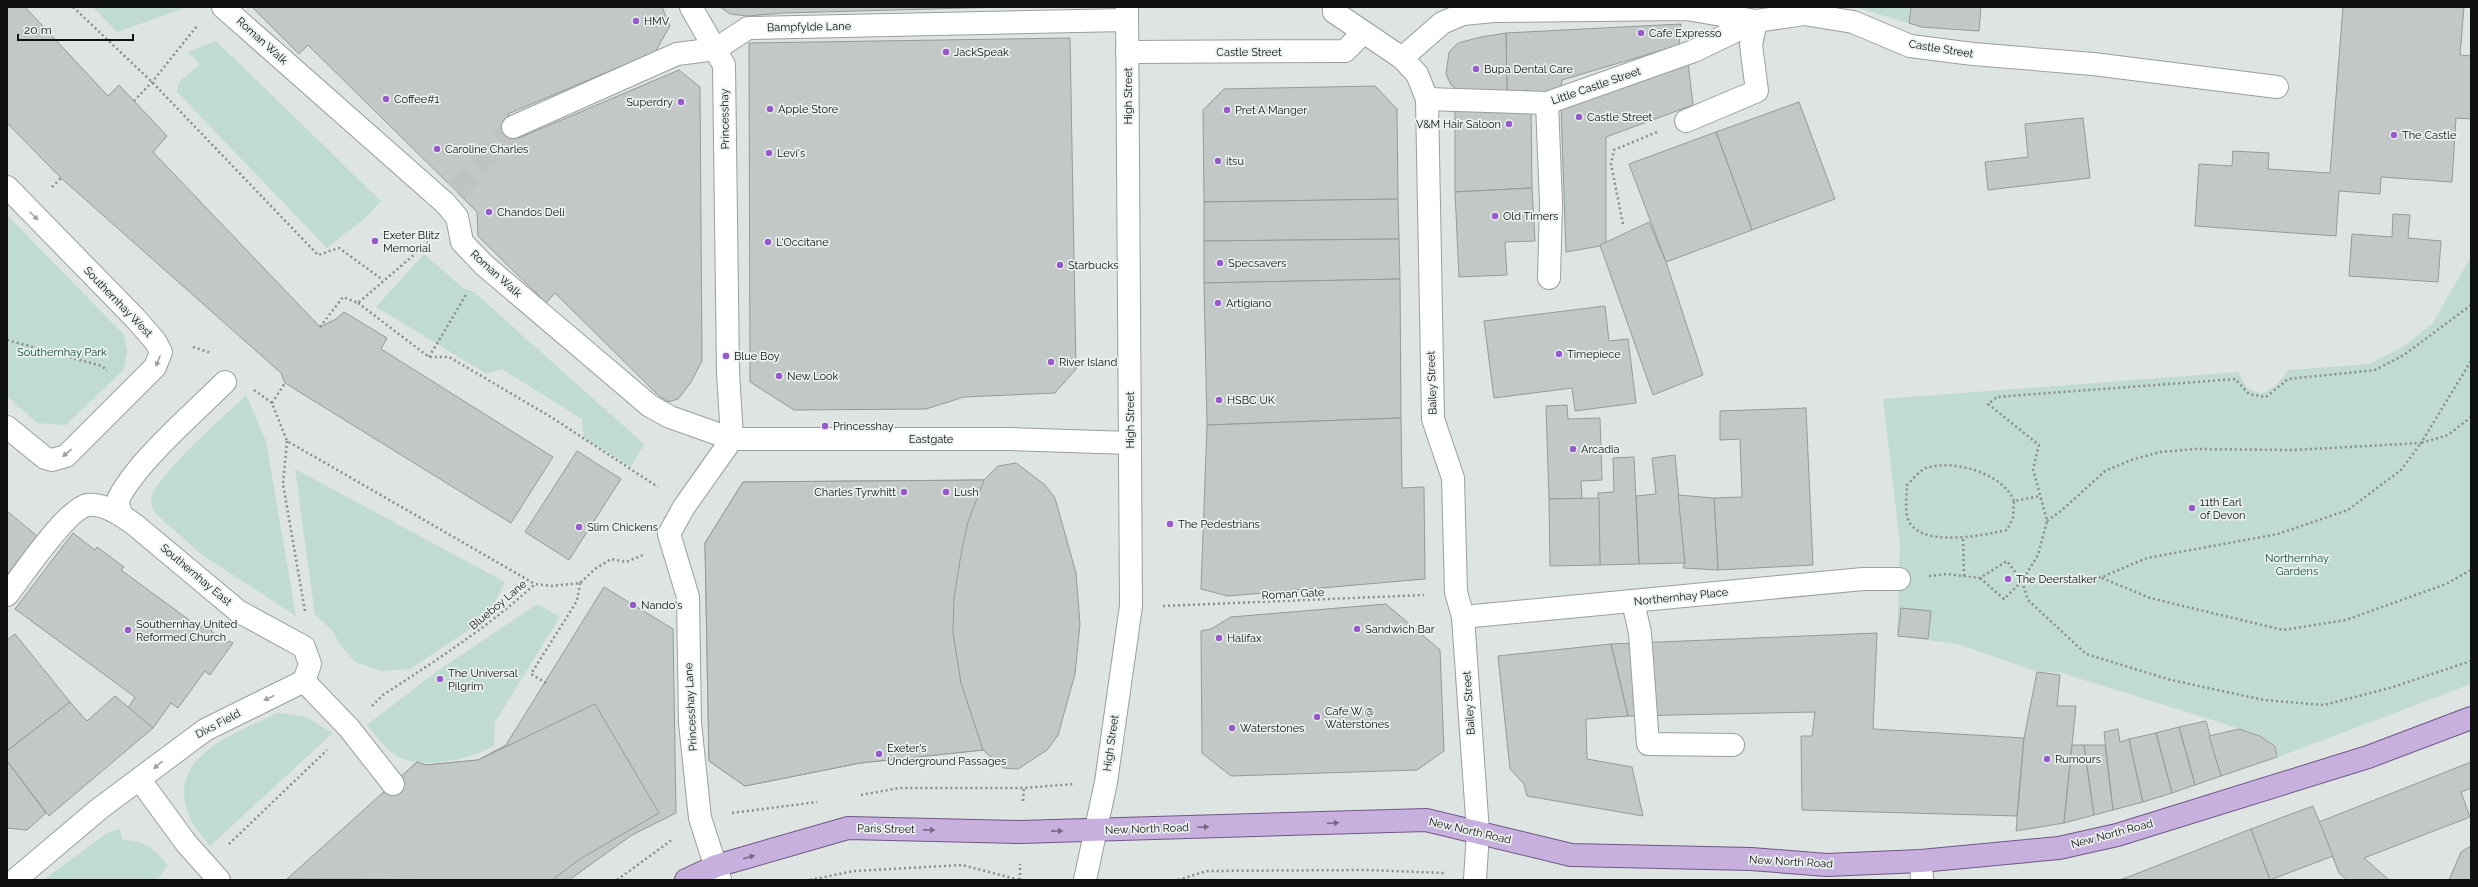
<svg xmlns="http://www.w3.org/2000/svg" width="2478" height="887" font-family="Raleway,sans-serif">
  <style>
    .green { fill: #c0dbcf }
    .building { fill: #c2c8c5; stroke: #959a97 }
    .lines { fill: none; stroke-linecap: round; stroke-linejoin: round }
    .minor-tunnel { stroke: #bfc4c2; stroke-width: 22; stroke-dasharray: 22 11; stroke-linecap: butt }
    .minor-casing { stroke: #9a9f9d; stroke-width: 24 }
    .major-casing { stroke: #6e5687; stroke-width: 24 }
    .path { stroke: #898d8b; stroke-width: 2.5; stroke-dasharray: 2 3; stroke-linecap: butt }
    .minor { stroke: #fff; stroke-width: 22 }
    .major { stroke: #c7b0dd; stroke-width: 22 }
    .oneway { fill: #9f9f9f }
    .oneway2 { fill: #746880 }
    .poi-dot { fill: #9757cd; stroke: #ebf1ee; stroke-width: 1.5 }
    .labels { text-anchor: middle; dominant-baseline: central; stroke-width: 3.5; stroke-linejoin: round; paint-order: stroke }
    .poi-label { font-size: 11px; fill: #0e100f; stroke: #ebf1ee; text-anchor: start }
    .street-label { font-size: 11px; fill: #0e100f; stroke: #ebf1ee }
    .park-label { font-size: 11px; fill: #0a4d39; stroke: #ebf1ee }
  </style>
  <rect width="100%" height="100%" fill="#dee4e1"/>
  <g class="green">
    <polygon points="93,7 184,7 185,8 117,32"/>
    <polygon points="1855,7 1910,7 1908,23"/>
    <polygon points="216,41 381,201 365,218 327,248 177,92 179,82 200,64 188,52"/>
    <polygon points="7,215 124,335 127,351 124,369 66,425 37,423 7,396"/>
    <polygon points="424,254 463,288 474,292 644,444 631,467 584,438 582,419 502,369 487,374 376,307"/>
    <polygon points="2471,257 2471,684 2278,757 2276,745 2260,735 2062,673 2035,671 1958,644 1897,636 1900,544 1883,399 2238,372 2247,388 2261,394 2274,387 2289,370 2370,364 2404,346 2432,324"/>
    <path d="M246,395L266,441L296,616L201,554L155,513C152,507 150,503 152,496C161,471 225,416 246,395Z"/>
    <polygon points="295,469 505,582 488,617 410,669 382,671 355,662 342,647 331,629 315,615"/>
    <path d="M537,604L560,617L495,722L494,745C472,760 422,770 397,756C386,750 375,734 367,725L436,672Z"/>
    <path d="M277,713L304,716L333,733L210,846C204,837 194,828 190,818C163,756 234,735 277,713Z"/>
    <path d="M120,829L122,840C146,841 153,848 168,865L157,880H43L109,832Z"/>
  </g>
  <g class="building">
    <polygon points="7,7 25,7 108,96 119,85 167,136 153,152 320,327 336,319 344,312 387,338 381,349 553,457 511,523 285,383 281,373 61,178 7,123"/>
    <polygon points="252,7 662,7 670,26 655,52 508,114 519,138 679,70 700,87 702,361 691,382 678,399 668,402 659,396 555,293 546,303 478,236 477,212 456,191 308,45 299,54"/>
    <polygon points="720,7 1004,7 784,13 747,16 730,14"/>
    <polygon points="1911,7 1981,7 1979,31 1921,27 1909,23"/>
    <polygon points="2343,7 2464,7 2460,55 2471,56 2471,119 2456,118 2452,182 2381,177 2380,194 2339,191 2336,236 2195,226 2199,164 2232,166 2233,151 2269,153 2268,169 2330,173"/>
    <polygon points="1681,24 1679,45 1562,80 1561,88 1530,97 1528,90 1507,94 1506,33"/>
    <polygon points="1506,33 1507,94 1459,91 1451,85 1446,74 1449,52 1458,43 1481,37"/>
    <polygon points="1070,38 1076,369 1055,393 964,397 926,409 794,410 750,382 749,43"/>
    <polygon points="1688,62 1693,105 1606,137 1606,245 1566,252 1561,106"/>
    <polygon points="1375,86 1397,109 1398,199 1204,202 1203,110 1224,89"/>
    <polygon points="1799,102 1835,199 1752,230 1716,132"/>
    <polygon points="1455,108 1531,108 1532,188 1455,192"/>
    <polygon points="2083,118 2090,178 1988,190 1985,162 2028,157 2025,124"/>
    <polygon points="1716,132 1752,230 1666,262 1629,164"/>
    <polygon points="1532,188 1535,241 1505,242 1507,275 1459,277 1455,192"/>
    <polygon points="1398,199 1399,239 1204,241 1204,202"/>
    <polygon points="2393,214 2410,215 2408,238 2441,241 2438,282 2349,276 2352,234 2392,237"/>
    <polygon points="1649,222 1666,262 1703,375 1653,395 1600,245"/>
    <polygon points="1399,239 1400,279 1204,283 1204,241"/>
    <polygon points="1400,279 1401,418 1207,425 1204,283"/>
    <polygon points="1605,306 1609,341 1628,339 1636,403 1575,411 1572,388 1494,398 1484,321"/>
    <polygon points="1567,405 1568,419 1600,418 1602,480 1581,481 1582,499 1549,499 1546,406"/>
    <polygon points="1806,408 1813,565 1718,570 1714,498 1742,497 1740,439 1720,440 1720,411"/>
    <polygon points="1401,418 1402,488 1424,487 1425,579 1228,596 1201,589 1207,425"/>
    <polygon points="577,451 621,479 569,560 525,532"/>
    <polygon points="1675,455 1685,563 1639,564 1636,496 1656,494 1652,458"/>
    <polygon points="1634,457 1639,564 1600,565 1598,493 1614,492 1613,458"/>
    <polygon points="1016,463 1045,485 1055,498 1076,573 1080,624 1075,674 1058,735 1047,750 1018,769 1003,768 983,750 860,763 745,786 709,761 705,543 743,482 984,480 998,466"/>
    <polygon points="984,480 968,522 961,554 954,598 953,633 961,683 983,750 860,763 745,786 709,761 705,543 743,482"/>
    <polygon points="1678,495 1714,498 1718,570 1683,568 1685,563"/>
    <polygon points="1599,498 1600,565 1550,566 1549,499"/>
    <polygon points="7,511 37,536 7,575"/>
    <polygon points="73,533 95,550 97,547 124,567 121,570 200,628 203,625 206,628 208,625 213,629 211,631 227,643 229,641 233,643 210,675 205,671 178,708 171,703 153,728 128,708 135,697 15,609"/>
    <polygon points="604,587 673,629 676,813 632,835 569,880 288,880 417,762 426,765 478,760 506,745"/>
    <polygon points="1386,604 1440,650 1444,751 1417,770 1231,776 1202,753 1201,631 1211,629 1231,617"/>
    <polygon points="1901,608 1931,611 1928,639 1898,636"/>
    <polygon points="1877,633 1873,729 2024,738 2017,816 1802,810 1801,736 1812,736 1815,712 1628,716 1611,644"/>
    <polygon points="15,634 70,702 7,751 7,640"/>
    <polygon points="1611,644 1628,716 1586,719 1587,759 1632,767 1643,816 1527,796 1524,784 1510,769 1498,656"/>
    <polygon points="2037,672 2060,675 2057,706 2076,706 2064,823 2016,831 2024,738"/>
    <polygon points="115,696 153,728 49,816 7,761 7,751 70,702 87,721"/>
    <polygon points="595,704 659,813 580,859 552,880 287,879 417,762 426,765 478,760"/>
    <polygon points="2206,721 2221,776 2195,785 2179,727"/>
    <polygon points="2179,727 2195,785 2172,793 2156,733"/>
    <polygon points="2118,729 2120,742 2129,739 2143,802 2113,810 2104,732"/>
    <polygon points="2239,729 2260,736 2275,746 2277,757 2221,776 2209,736"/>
    <polygon points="2156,733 2172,793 2143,802 2129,739"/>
    <polygon points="2072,745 2084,745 2094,815 2064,823"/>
    <polygon points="2084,745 2105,745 2113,810 2094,815"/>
    <polygon points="7,761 46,813 27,830 7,828"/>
    <polygon points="2471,762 2471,788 2461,792 2470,817 2364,858 2389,880 2347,880 2339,873 2319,822"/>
    <polygon points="2313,806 2333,856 2270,880 2251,829"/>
    <polygon points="2251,829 2270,880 2119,880 2128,877"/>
    <polygon points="2471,846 2471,880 2449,880 2461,852"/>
  </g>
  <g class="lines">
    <polyline class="minor-tunnel" points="456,191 513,127"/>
    <g class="minor-casing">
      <g id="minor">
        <polyline points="223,7 445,203 457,217 462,242 484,265 650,406 670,417 732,439 1010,439 1130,443"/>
        <polyline points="691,7 724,65 728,372 732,439 684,507 669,534 688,597 690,723 700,818 720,880"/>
        <polyline points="1334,7 1334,12 1402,58 1417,74 1427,99 1433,419 1453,478 1456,592 1463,617 1478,832 1475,880"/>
        <polyline points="1127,52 1345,51 1363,33"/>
        <polyline points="1402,58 1442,23 1463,14 1494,11 1687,9 1756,21 1804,14 1853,22 1910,46 1973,54 2093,64 2277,87"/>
        <polyline points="1427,99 1547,103 1694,51 1756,21"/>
        <polyline points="1547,103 1551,203 1549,278"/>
        <polyline points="1686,121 1757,91 1751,45 1756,21"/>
        <polyline points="513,127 677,54 716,49 748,28 1127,20"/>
        <polyline points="7,187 135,318 155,341 161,352 155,367 66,456 52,460 45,458 7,427"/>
        <path d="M122,516L117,502C133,465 194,413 225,382"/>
        <path d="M7,595C22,576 67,508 88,505C104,503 123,516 135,525L238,611L304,647L310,664L304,681"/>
        <polyline points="1633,602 1640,633 1648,744 1733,745"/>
        <polyline points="1463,617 1863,579 1899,579"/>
        <polyline points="304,681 349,728 393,784"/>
        <polyline points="140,780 186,843 219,880"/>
        <polyline points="1921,861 1922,880"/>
        <polyline points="15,880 99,809 205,730 304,681"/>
        <polyline points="1085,880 1106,782 1131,606 1127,7"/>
      </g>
    </g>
    <g class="major-casing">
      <polyline id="major" points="686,880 716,866 848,828 1020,832 1426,820 1571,855 1751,859 1827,865 1921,861 2059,848 2117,835 2368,757 2471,718"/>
    </g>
    <g class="path">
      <polyline points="73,7 152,82 318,255 339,248 383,280"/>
      <polyline points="134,101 152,82 197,26"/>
      <polyline points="52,187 61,178"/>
      <polyline points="1623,224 1611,164 1614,150 1657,132"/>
      <polyline points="358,303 429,357 449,357 551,417 658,487"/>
      <polyline points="2471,305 2404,355 2375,370 2288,379 2266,397 2249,394 2235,379 1997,397 1988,404 2039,445 2033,469 2047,521 2038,555 2022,581 2028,600 2086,654 2171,680 2264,700 2324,705 2390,688 2471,661"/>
      <polyline points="320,327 343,297 358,303 430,241"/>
      <polyline points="7,340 102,366 107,371"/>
      <polyline points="193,347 211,353"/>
      <polyline points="429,357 467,293"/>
      <polyline points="254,390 272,403 287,441 535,584"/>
      <polyline points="272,403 285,383"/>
      <polyline points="287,441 283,484 305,611"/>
      <path d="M2014,501C2003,473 1953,459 1926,468C1919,471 1912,480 1907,485C1907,494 1905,506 1907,516C1915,550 1984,535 2007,530L2013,518L2014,501L2040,496"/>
      <polyline points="2047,521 2061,511 2105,471 2131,460 2160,452 2195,449 2293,450 2421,443 2471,361"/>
      <polyline points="1963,539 1964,576"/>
      <polyline points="1929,576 1947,574 1980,578 2007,561 2022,581 2102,577 2147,558 2278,534 2348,510 2401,470 2421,443 2448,435 2471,417"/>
      <polyline points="1980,578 2004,599 2022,581"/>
      <polyline points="2102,578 2150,598 2283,630 2346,620 2446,584 2471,570"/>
      <polyline points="1163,606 1424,595"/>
      <polyline points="546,683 531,674 577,601 580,583"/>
      <path d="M372,706L383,695C438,659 487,628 535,584L551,586L580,583L595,569L611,559L626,562L643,555"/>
      <polyline points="861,795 899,788 1024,788 1073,784"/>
      <polyline points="1023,801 1024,788"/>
      <polyline points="732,813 817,802"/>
      <polyline points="229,844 327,750"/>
      <polyline points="617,880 673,839"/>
      <polyline points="810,880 854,871 962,865 1020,880"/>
      <polyline points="1020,880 1020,864"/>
      <polyline points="1178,880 1207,871 1367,870 1444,873"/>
    </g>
    <use href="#minor" class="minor"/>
    <use href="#major" class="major"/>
  </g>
  <defs><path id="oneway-solid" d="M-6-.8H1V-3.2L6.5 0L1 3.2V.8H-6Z"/></defs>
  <g class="oneway">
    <use href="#oneway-solid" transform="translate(34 216) rotate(45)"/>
    <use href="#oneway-solid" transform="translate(158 361) rotate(112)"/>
    <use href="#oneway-solid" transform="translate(67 453) rotate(140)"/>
    <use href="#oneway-solid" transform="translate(269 698) rotate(154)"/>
    <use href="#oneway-solid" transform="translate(158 765) rotate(139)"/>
  </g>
  <g class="oneway2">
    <use href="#oneway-solid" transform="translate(1333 823) rotate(-2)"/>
    <use href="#oneway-solid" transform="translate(1203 827) rotate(-2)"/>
    <use href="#oneway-solid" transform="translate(929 830) rotate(1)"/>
    <use href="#oneway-solid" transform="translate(1057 831) rotate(-1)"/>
    <use href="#oneway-solid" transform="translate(749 857) rotate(-16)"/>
  </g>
  <g class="poi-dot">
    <circle cx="636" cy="21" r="4"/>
    <circle cx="1641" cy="33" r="4"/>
    <circle cx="946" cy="52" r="4"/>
    <circle cx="1476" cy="69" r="4"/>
    <circle cx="386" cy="99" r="4"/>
    <circle cx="681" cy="102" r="4"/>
    <circle cx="770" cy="109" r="4"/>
    <circle cx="1227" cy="110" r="4"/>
    <circle cx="1579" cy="117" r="4"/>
    <circle cx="1509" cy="124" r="4"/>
    <circle cx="2394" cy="135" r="4"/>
    <circle cx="437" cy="149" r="4"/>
    <circle cx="769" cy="153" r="4"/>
    <circle cx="1218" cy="161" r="4"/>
    <circle cx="489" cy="212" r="4"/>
    <circle cx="1495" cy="216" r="4"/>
    <circle cx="375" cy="241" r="4"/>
    <circle cx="768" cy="242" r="4"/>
    <circle cx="1220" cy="263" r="4"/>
    <circle cx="1060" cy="265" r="4"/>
    <circle cx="1218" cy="303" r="4"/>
    <circle cx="1559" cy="354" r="4"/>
    <circle cx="726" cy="356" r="4"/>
    <circle cx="1051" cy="362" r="4"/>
    <circle cx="779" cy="376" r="4"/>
    <circle cx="1219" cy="400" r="4"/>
    <circle cx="825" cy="426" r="4"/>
    <circle cx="1573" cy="449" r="4"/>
    <circle cx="904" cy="492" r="4"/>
    <circle cx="946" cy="492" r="4"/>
    <circle cx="2192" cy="508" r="4"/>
    <circle cx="1170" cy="524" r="4"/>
    <circle cx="579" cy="527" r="4"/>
    <circle cx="2008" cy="579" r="4"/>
    <circle cx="633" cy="605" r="4"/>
    <circle cx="1357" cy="629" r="4"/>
    <circle cx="128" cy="630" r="4"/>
    <circle cx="1219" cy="638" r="4"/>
    <circle cx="440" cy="679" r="4"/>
    <circle cx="1317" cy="717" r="4"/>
    <circle cx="1232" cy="728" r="4"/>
    <circle cx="879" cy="754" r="4"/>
    <circle cx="2047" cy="759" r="4"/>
  </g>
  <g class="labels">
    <g class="poi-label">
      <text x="644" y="21">HMV</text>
      <text x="1649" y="33">Cafe Expresso</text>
      <text x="954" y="52">JackSpeak</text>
      <text x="1484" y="69">Bupa Dental Care</text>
      <text x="394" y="99">Coffee#1</text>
      <text x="673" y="102" text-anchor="end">Superdry</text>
      <text x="778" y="109">Apple Store</text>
      <text x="1235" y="110">Pret A Manger</text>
      <text x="1587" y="117">Castle Street</text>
      <text x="1501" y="124" text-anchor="end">V&amp;M Hair Saloon</text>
      <text x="2402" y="135">The Castle</text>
      <text x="445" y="149">Caroline Charles</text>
      <text x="777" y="153">Levi's</text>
      <text x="1226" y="161">itsu</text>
      <text x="497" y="212">Chandos Deli</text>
      <text x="1503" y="216">Old Timers</text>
      <text x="383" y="235">Exeter Blitz<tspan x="383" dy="13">Memorial</tspan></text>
      <text x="776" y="242">L'Occitane</text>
      <text x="1228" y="263">Specsavers</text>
      <text x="1068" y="265">Starbucks</text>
      <text x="1226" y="303">Artigiano</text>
      <text x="1567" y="354">Timepiece</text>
      <text x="734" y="356">Blue Boy</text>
      <text x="1059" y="362">River Island</text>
      <text x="787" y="376">New Look</text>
      <text x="1227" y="400">HSBC UK</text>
      <text x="833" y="426">Princesshay</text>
      <text x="1581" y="449">Arcadia</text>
      <text x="896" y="492" text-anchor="end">Charles Tyrwhitt</text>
      <text x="954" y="492">Lush</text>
      <text x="2200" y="502">11th Earl<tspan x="2200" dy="13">of Devon</tspan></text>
      <text x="1178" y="524">The Pedestrians</text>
      <text x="587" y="527">Slim Chickens</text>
      <text x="2016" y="579">The Deerstalker</text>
      <text x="641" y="605">Nando's</text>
      <text x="136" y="624">Southernhay United<tspan x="136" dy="13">Reformed Church</tspan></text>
      <text x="1365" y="629">Sandwich Bar</text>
      <text x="1227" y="638">Halifax</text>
      <text x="448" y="673">The Universal<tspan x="448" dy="13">Pilgrim</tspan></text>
      <text x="1325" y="711">Cafe W @<tspan x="1325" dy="13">Waterstones</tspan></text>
      <text x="1240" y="728">Waterstones</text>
      <text x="887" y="748">Exeter's<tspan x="887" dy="13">Underground Passages</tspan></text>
      <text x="2055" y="759">Rumours</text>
    </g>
    <g class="street-label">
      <text transform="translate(809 27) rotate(-1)">Bampfylde Lane</text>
      <text transform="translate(262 41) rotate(42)">Roman Walk</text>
      <text transform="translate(1941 49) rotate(9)">Castle Street</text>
      <text x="1249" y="52">Castle Street</text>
      <text transform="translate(1596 86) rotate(-19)">Little Castle Street</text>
      <text transform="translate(1128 96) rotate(-90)">High Street</text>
      <text transform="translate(725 119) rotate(-91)">Princesshay</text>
      <text transform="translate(496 274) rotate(42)">Roman Walk</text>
      <text transform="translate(118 302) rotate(46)">Southernhay West</text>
      <text transform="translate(1432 383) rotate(-92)">Bailey Street</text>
      <text transform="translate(1130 420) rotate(-90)">High Street</text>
      <text x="931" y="439">Eastgate</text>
      <text transform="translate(196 575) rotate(40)">Southernhay East</text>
      <text transform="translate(1293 594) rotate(-3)">Roman Gate</text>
      <text transform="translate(1681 597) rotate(-6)">Northernhay Place</text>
      <text transform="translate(498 605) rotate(-40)">Blueboy Lane</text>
      <text transform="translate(1469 703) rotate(-94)">Bailey Street</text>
      <text transform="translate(691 707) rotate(-93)">Princesshay Lane</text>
      <text transform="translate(218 724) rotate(-28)">Dixs Field</text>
      <text transform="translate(1111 743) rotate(-82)">High Street</text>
      <text transform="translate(886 829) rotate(1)">Paris Street</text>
      <text transform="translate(1147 829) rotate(-2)">New North Road</text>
      <text transform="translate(1470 831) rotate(13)">New North Road</text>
      <text transform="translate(2112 834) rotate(-15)">New North Road</text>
      <text transform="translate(1791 862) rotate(3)">New North Road</text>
    </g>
    <g class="park-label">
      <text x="62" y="352">Southernhay Park</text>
      <text x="2297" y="558">Northernhay<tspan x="2297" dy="13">Gardens</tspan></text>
    </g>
  </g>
  <rect width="2478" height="887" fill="none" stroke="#0e100f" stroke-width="16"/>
  <path d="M18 34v6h115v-6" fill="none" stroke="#0e100f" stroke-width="2"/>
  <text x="24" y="34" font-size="12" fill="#0e100f" stroke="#ebf1ee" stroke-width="3" paint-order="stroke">20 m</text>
</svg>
